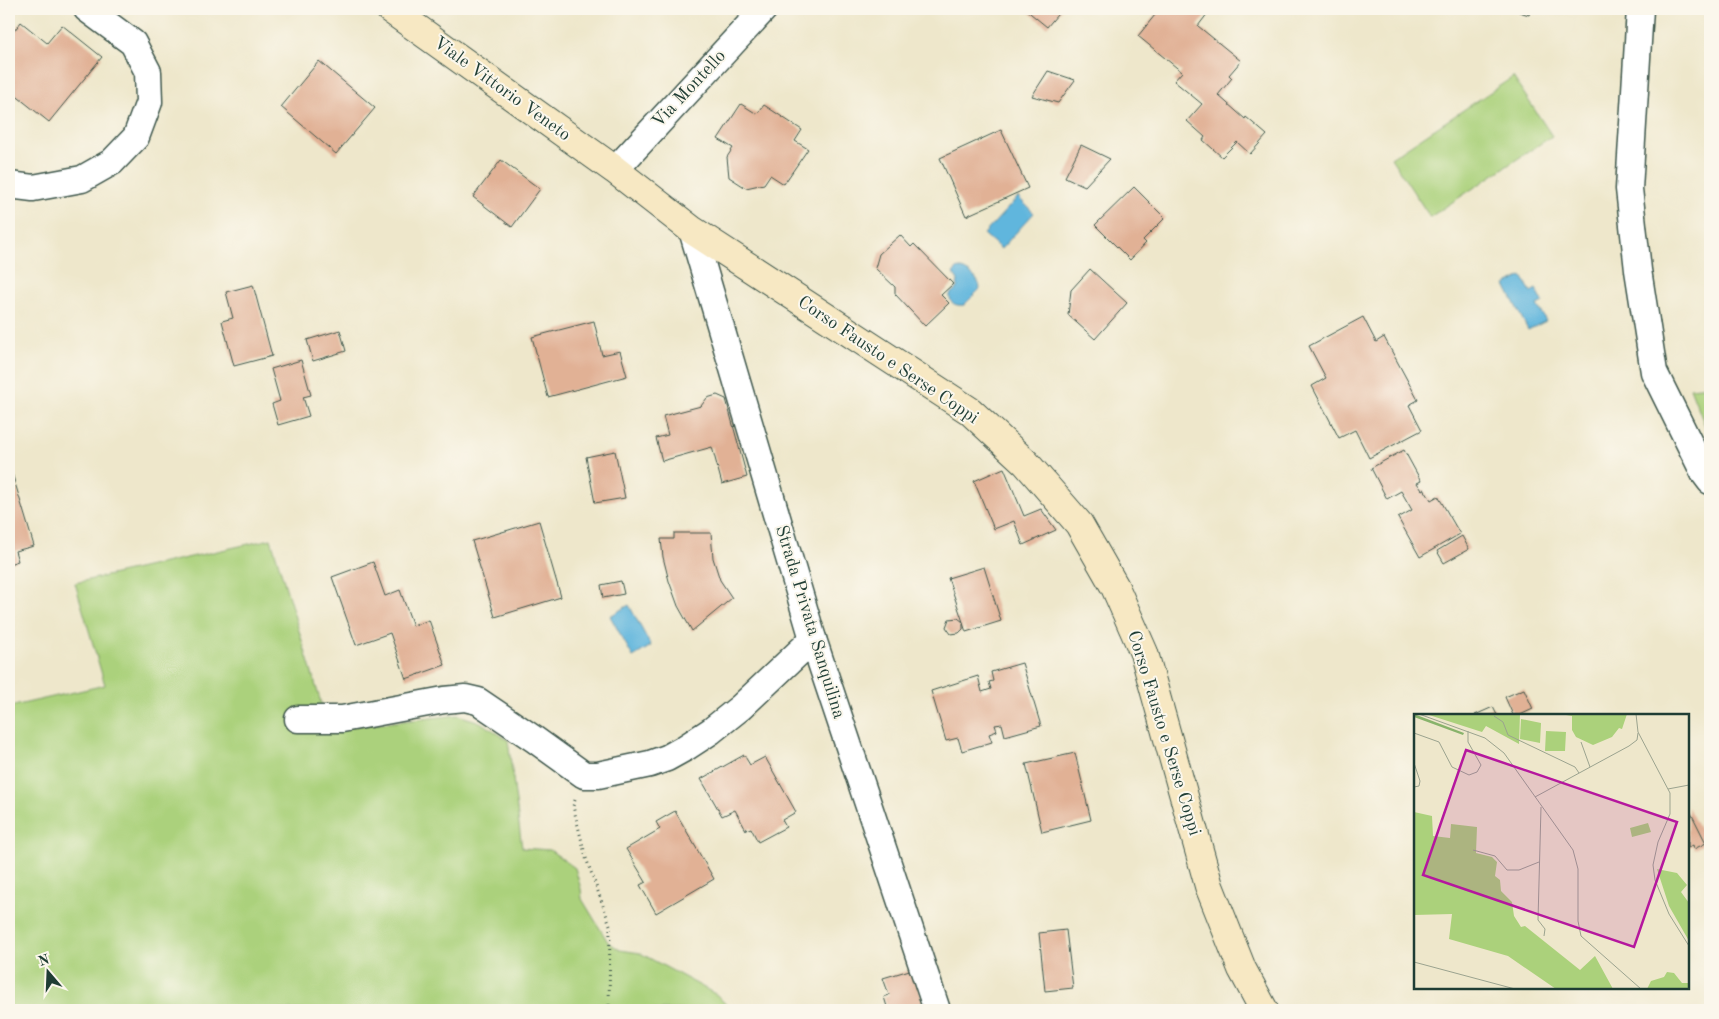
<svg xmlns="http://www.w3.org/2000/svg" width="1719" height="1019" font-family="'Old Standard TT',serif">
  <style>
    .green { fill: #abd17b; stroke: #658758 }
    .water { fill: #60b6dd; stroke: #407a88 }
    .building { fill: #e1b195 }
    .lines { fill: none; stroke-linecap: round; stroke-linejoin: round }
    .street-casing { stroke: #3e564b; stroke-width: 29 }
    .secondary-casing { stroke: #3e564b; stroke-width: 30 }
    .path { stroke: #3e564b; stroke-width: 3; stroke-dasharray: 1 4; stroke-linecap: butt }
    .street { stroke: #fff; stroke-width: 26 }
    .secondary { stroke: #f7e8c3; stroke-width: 28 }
    .labels { text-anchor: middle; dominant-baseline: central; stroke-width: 4; stroke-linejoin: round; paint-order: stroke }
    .street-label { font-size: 18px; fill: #1f3d34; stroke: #fbf7ec }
    .inset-road { fill: none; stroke: #9ba38f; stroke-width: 1 }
    .view { fill: #b5179e; fill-opacity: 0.15; stroke: #b5179e; stroke-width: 2.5 }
    .inset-edge { fill: none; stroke: #1f3d34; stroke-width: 2.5 }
  </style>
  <rect width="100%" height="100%" fill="#fbf7ec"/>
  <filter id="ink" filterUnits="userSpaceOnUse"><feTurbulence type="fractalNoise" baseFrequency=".02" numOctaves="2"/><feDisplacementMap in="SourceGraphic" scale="10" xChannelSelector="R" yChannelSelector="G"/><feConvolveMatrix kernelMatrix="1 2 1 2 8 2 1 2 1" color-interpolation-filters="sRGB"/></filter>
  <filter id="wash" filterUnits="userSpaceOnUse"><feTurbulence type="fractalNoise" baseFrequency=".0096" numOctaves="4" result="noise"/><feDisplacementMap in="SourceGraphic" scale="20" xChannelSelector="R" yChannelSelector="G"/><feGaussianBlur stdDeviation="1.12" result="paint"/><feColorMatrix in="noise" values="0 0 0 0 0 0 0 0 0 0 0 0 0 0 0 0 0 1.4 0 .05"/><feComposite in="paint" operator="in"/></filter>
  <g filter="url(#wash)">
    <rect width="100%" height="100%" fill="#eee7cb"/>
    <g class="green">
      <polygon points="1513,77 1552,136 1430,217 1391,158"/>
      <polygon points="1710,386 1710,438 1690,388"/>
      <polygon points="271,539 329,729 458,715 480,722 508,740 522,848 550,850 575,868 581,889 582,899 608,942 620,950 640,953 717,995 731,1010 9,1010 9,707 105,685 75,583"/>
    </g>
    <g class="water">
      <polygon points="1018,197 1034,213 1001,249 984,234"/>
      <path d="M958,268C968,270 980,279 980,289L964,305C956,306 949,304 950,294L957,288L958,280L953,273Z"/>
      <polygon points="1522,276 1531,292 1536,289 1543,302 1537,305 1546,321 1528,330 1505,285"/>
      <polygon points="629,605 651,646 633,657 610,616"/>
    </g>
    <g id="blocks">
      <g class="building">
        <polygon points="1025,9 1062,9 1047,27"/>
        <polygon points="1147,9 1211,9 1198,26 1241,61 1229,75 1232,78 1218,95 1245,119 1246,117 1267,135 1250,154 1237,142 1222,157 1203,140 1205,137 1187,121 1202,104 1174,81 1182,72 1138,36 1155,15"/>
        <polygon points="1510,9 1531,9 1529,15"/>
        <polygon points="21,22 47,43 62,25 102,57 49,122 9,90 9,27 14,31"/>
        <polygon points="319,61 375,108 336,154 281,107"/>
        <polygon points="1048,71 1075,80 1058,103 1032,96"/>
        <polygon points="741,104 757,114 764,105 802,130 795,141 808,149 784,184 770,175 764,184 746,188 729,177 727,157 733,148 718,139"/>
        <polygon points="1001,130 1028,188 966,216 940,158"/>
        <polygon points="1081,145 1110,159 1085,186 1065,177"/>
        <polygon points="501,160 540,189 512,227 473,197"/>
        <polygon points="1134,187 1165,218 1143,240 1146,243 1130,260 1095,225"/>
        <polygon points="900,235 911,247 914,244 953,284 941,295 949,303 925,326 895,294 895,287 875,268 879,254"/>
        <polygon points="1090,269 1127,303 1095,339 1068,315 1071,290"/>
        <polygon points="253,285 272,356 234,366 222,321 233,318 226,292"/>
        <polygon points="1363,317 1376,342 1384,337 1418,400 1409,405 1422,430 1369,458 1355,430 1339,438 1312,386 1326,378 1309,346"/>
        <polygon points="594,321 602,355 620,351 627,376 548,397 532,337"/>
        <polygon points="340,330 346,351 313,361 307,340"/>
        <polygon points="301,360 311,395 303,397 309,416 278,425 272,404 280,401 271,369"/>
        <polygon points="717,395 726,399 747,477 722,484 712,447 662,461 656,438 668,435 663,416 701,406 707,398"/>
        <polygon points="1404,450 1421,481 1417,483 1422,490 1424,489 1431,500 1438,496 1460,534 1420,557 1398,518 1412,510 1401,491 1387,499 1371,468"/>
        <polygon points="615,451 625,498 595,503 586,457"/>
        <polygon points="9,463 34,546 15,551 18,561 9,564"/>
        <polygon points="1004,468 1024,516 1041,509 1056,530 1023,545 1014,521 994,529 974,481"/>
        <polygon points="539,521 561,597 495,617 472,541"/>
        <polygon points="674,533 711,533 713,558 720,580 732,598 692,631 678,606 669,581 663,557 661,539 674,539"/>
        <polygon points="1462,536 1469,549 1444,563 1437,551"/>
        <polygon points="373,562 385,596 400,590 413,626 429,620 445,665 406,679 390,633 356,645 332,577"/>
        <polygon points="984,567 1001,621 966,632 963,623 963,629 959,633 951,634 946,627 949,619 958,618 963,622 948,578"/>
        <polygon points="621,581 624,594 603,598 601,585"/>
        <polygon points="1022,663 1041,726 1005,736 1002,724 995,725 997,731 989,734 992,742 962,751 958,738 946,741 931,691 978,676 982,692 991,689 989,682 993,681 991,672"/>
        <polygon points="1524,689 1533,709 1520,715 1513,715 1505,697"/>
        <polygon points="1493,707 1497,715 1475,715"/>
        <polygon points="1075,753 1091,820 1042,832 1026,764"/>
        <polygon points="744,755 750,765 765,757 796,812 782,820 786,827 758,842 751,828 746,830 735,810 722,816 701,779"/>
        <polygon points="1688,807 1706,843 1694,849 1693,845 1688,848"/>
        <polygon points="675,811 714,879 656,913 640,885 646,882 626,849 660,829 656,822"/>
        <polygon points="1066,930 1073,988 1045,991 1039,933"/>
        <polygon points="913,969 926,1010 888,1010 884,997 889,995 883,978"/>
      </g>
    </g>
  </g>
  <g filter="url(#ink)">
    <use href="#blocks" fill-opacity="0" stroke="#3e564b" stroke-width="1"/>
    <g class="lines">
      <g class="street-casing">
        <g id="street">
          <polyline points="1640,9 1629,189 1638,270 1654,372 1704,473 1710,481"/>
          <polyline points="615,170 764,9"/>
          <polyline points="9,185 33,188 82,179 112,162 136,137 149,102 148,72 133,43 87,9"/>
          <polyline points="692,230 813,639 937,1010"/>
          <polyline points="298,719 342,719 444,700 465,698 478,701 534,739 584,775 598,775 650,764 667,758 685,748 711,731 741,707 813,639"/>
        </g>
      </g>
      <g class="secondary-casing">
        <polyline id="secondary" points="390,9 615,170 692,230 970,411 1026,463 1079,524 1115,587 1144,653 1209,886 1242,969 1264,1010"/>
      </g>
      <polyline class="path" points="575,800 573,806 586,858 610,925 609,1010"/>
      <use href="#street" class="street"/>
      <use href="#secondary" class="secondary"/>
    </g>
  </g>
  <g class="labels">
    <g class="street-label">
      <text transform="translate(502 89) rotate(36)">Viale Vittorio Veneto</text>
      <text transform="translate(689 89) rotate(-47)">Via Montello</text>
      <text transform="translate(888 360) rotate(34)">Corso Fausto e Serse Coppi</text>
      <text transform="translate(810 622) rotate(73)">Strada Privata Sanquilina</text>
      <text transform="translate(1164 733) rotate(73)">Corso Fausto e Serse Coppi</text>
    </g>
  </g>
  <g transform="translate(1414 714)">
    <rect width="275" height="275" fill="#eee7cb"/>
    <path d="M213,0L208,15L205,14L198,23L179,31L162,23L158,16V2L152,1ZM107,5L127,9L126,29L106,25ZM132,17L152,18L151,37H131ZM0,98L18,102L19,122L36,124L37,110L63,113L62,139L78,143L83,148L81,162L86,166L87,177L98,188L100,202L107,213L111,212L166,256L181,242L199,275H142L94,242L35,225L38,200L0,201ZM234,109L237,118L218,123L216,114ZM243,155L263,159L273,171L267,178L275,189V227L255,192ZM253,258L260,259L268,269H275V275H233L237,267L250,263Z" fill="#abd17b"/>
    <path d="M0,0L50,19L49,21L0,3Z" fill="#88b36b"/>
    <path d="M12,0H106L105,30L72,12L68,18Z" fill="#abd17b"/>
    <path class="inset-road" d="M5,0L71,24L90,39L159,136L164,155V207L167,222L227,275M222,0L224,18L256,79V100L244,128L239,151L241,166L255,200L275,232M80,2L89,8L94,21L161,53L165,59M0,19L25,28L38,53L55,61L63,58L67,51L54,28V17M167,28L176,53M0,49L6,67L5,72L0,73M254,75L275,71M121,83L215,32L223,26L224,19M127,93L124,206L131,215L130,222M59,136L81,142L93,156H105L125,148M0,248L101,275"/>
    <path class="view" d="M52,36L263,108L220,233L9,161Z"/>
    <rect width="275" height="275" class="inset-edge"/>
  </g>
  <rect width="1719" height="1019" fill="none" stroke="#fbf7ec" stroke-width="30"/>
  <g transform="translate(48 972) rotate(341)" stroke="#fbf7ec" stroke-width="4" paint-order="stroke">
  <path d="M0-4L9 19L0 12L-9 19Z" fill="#1f3d34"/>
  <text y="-8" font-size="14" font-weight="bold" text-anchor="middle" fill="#1f3d34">N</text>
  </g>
</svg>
